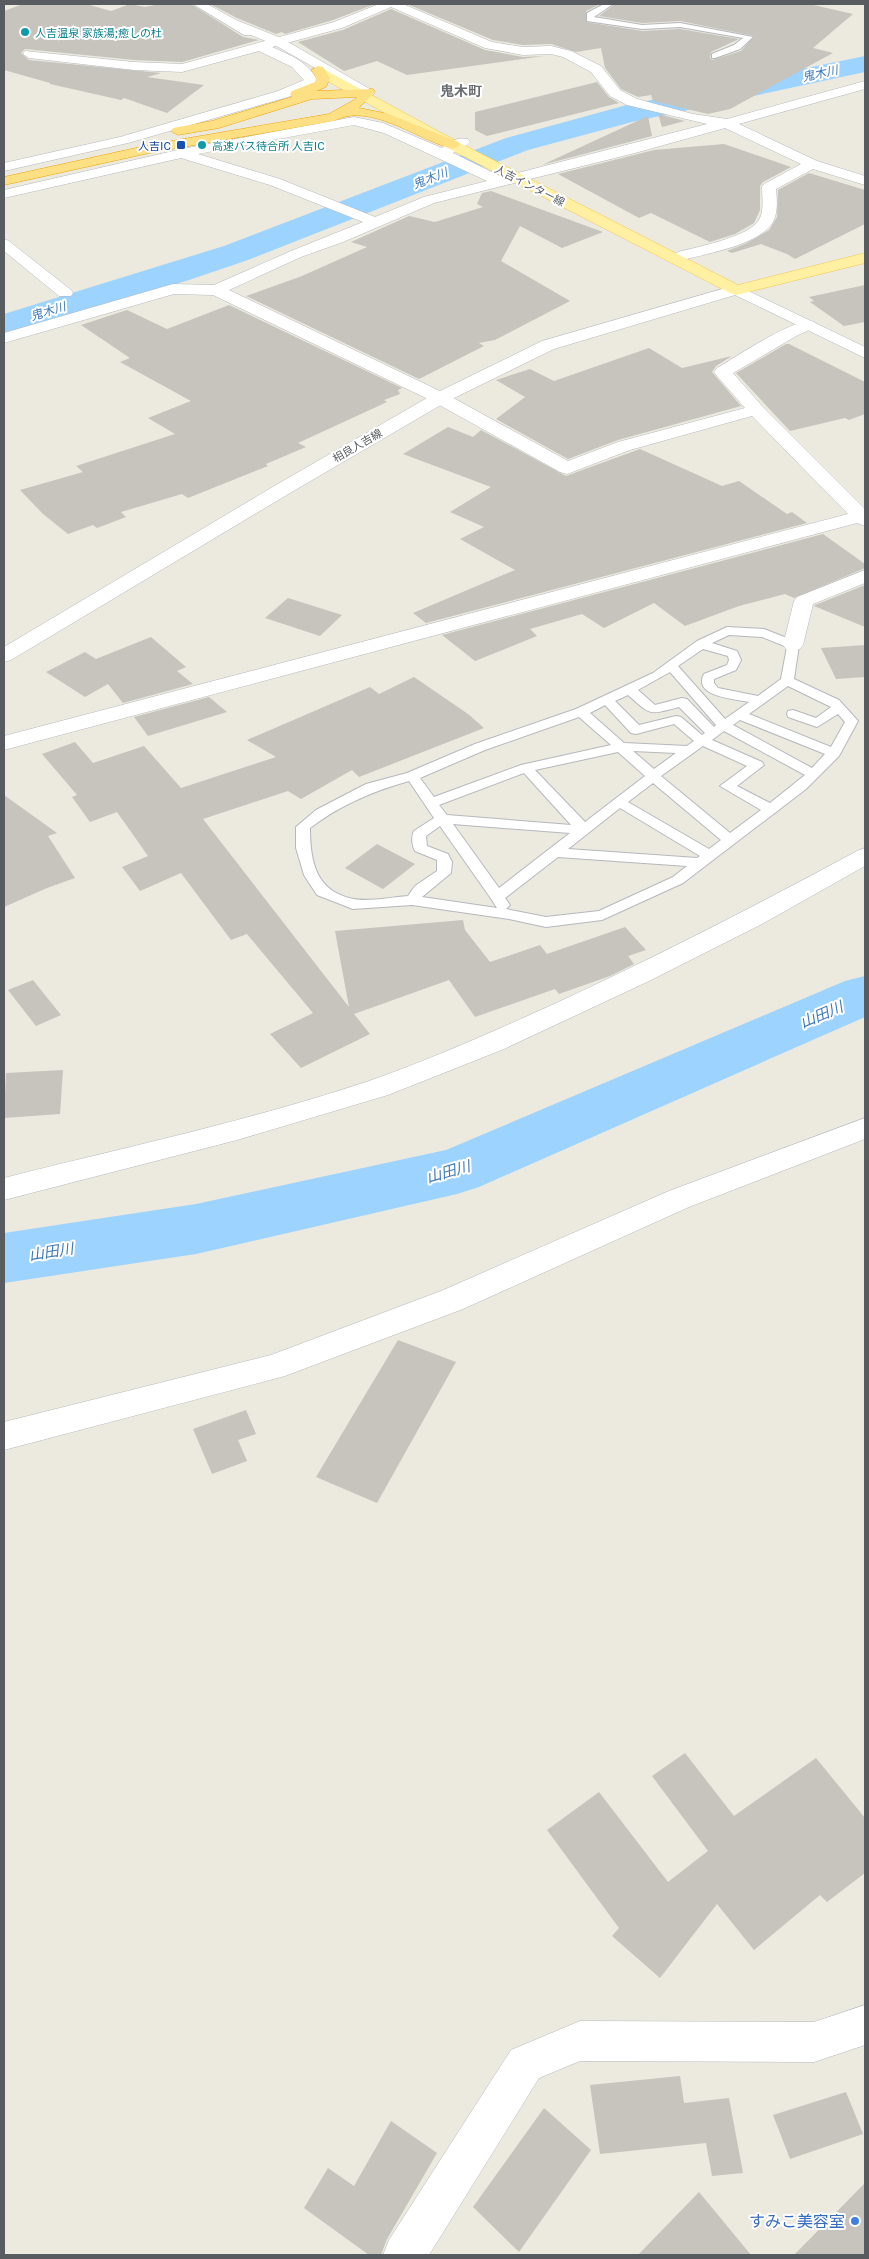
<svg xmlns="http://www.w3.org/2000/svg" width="869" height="2259" font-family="'Golos Text','Noto Sans JP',sans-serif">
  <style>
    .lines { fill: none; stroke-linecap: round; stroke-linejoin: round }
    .river { fill: #9cd3ff; fill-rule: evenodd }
    .building { fill: #c6c4bd }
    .lane-casing { stroke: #b5b8bd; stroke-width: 2 }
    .street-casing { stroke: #b5b8bd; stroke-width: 1 }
    .secondary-casing { stroke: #b5b9bf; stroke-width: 1 }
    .primary-casing { stroke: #f2c652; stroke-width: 1 }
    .highway-casing { stroke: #eba300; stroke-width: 1 }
    .lane { fill: #fff; fill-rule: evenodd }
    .street { fill: #fff; fill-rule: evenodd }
    .secondary { fill: #fff; fill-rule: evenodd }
    .primary { fill: #fff1a1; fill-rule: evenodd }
    .highway { fill: #fee084; fill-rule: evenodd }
    .culture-dot { fill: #0f9aa8; stroke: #fff; stroke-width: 2 }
    .transit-dot { fill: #1a4fb4; stroke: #fff; stroke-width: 2 }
    .shop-dot { fill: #3f7fe0; stroke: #fff; stroke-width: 2 }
    .labels { text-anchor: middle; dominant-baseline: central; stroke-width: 4; stroke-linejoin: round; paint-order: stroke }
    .far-culture-label { font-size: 11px; fill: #0d838f; stroke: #fff; text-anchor: start }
    .far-transit-label { font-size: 11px; fill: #164399; stroke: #fff; text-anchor: end }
    .far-street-label { font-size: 11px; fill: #585c61; stroke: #fff }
    .far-water-label { font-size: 12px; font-style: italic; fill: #3c79ba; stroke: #fff }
    .far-quarter-label { font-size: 14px; font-weight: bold; fill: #696e73; stroke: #fff }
    .water-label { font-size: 15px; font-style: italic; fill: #3c79ba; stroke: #fff }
    .near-shop-label { font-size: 16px; fill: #366cbe; stroke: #fff; text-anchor: end }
  </style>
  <rect width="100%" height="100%" fill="#ece9df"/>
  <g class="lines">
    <g class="river">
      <polygon points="865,56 865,72 632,122 528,150 248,260 189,280 4,336 4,314 224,246 506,138 627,105"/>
      <polygon points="865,976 865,1017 479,1187 457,1194 196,1254 4,1283 4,1233 196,1204 446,1150 845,981"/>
    </g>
  </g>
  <g class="building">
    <polygon points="23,4 86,4 111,11 130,4 145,7 160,4 191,4 243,37 259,40 182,62 134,60 25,49 21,53 29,60 161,73 147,77 204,85 167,113 124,98 121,100 50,84 50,83 4,70 4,11"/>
    <polygon points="210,4 375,4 333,20 285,34 282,32 276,34 237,18"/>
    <polygon points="407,4 600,4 586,11 586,22 642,31 680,29 739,39 711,52 710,58 712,60 741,51 754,36 680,21 642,23 599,16 615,4 809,4 853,14 813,48 833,53 730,109 708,114 653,101 651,95 638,97 621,89 605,68 601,48 576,52 551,44 523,45 493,40"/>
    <polygon points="391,9 485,50 523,57 544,56 407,75 377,61 344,71 298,42 343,30"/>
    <polygon points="597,82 609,97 619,103 487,136 475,130 475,112"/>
    <polygon points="658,114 685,121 662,127"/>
    <polygon points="648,116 652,136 542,165"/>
    <polygon points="724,144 791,167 763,182 760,186 760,210 754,223 735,234 710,242 651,213 639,218 558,174 654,150"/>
    <polygon points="809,173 865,190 865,224 795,259 787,254 761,244 732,253 727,251 747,243 769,230 777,217 778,190"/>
    <polygon points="491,191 603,232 562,248 520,226 501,261 570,301 495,340 479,343 484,346 419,379 246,296 302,276 367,247 351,242 409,216 435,222 483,207 477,204 482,193"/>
    <polygon points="865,285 865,322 844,326 810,302 814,301 809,297"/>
    <polygon points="229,305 402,388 398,390 400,394 384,400 387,402 298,443 306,447 266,464 268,466 188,498 182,494 121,512 126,517 97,528 93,525 68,534 43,514 20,490 83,472 76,466 175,434 148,418 191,401 120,362 130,358 81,325 127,310 167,329"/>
    <polygon points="786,344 789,344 865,382 865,414 849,420 845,418 790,431 736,373"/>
    <polygon points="649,348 682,368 732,356 716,366 712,372 741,406 618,440 568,459 496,419 525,397 496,380 530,369 554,381"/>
    <polygon points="448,427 473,437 481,430 566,476 640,449 722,486 739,481 787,514 792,512 807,523 426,623 413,613 515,570 460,539 484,527 450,512 491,487 403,454"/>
    <polygon points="823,534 865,564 865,568 794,598 785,594 739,606 685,626 654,603 604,628 582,614 530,629 537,636 475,661 442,635"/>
    <polygon points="865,585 865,627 814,606 815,605"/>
    <polygon points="288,598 342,615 320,636 265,618"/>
    <polygon points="151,637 186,667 177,671 193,684 123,703 108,684 85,697 46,672 85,652 96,659"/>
    <polygon points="865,645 865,677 836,679 821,648"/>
    <polygon points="414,677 468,714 484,728 359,777 352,770 301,799 288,791 203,819 349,1007 335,931 463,920 465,930 490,962 540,945 547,954 625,927 646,950 628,956 634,964 610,976 559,994 555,989 475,1017 449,980 354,1014 370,1034 301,1068 270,1034 313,1013 247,934 231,940 181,873 140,891 122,867 148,856 117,812 90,822 72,797 77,795 42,754 75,742 93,763 144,746 181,788 276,757 247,740 370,687 379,694"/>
    <polygon points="209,697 227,712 148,736 134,717"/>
    <polygon points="4,795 57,833 48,836 75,878 47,888 4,907"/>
    <polygon points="377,844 415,864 383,889 345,868"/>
    <polygon points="33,980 61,1015 36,1026 8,990"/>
    <polygon points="63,1070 60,1114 4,1118 6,1073"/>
    <polygon points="398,1340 456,1362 377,1503 316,1477"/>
    <polygon points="246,1410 256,1434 238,1440 247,1461 212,1474 193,1429"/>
    <polygon points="685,1753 734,1816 816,1758 865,1818 865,1873 827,1902 820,1895 754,1950 717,1904 660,1978 612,1936 619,1928 547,1830 599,1792 668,1882 708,1851 652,1776"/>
    <polygon points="680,2076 684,2103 729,2098 743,2173 712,2176 706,2143 600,2154 590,2085"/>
    <polygon points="846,2092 863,2134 790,2159 773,2115"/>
    <polygon points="544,2108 591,2150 519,2252 473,2207"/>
    <polygon points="391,2121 437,2153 387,2239 381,2255 369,2255 304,2208 328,2168 354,2186"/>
    <polygon points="865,2183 865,2255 794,2255"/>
    <polygon points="699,2192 751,2255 638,2255"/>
  </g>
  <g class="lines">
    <g class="lane-casing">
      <g id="lane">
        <polygon points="604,4 613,4 594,17 642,25 680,23 753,37 740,49 715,58 712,58 712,54 734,45 743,38 680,27 642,29 587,21 587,13"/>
        <path d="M727,627L764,629L797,642L799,645L794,679L839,700L858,721L839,756L806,789L683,883L602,920L546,927L509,919L412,905L353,909L348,907L317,895L304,875L296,848V827L316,810L366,784L407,773L475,744L576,709L653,673L697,641ZM729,635L762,637L787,647L781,679L758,696L718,688L714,683V679L736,670L741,660L737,651L712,643ZM703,649L728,656L729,660L727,665L704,674C692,697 736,699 749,702L725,719L678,666ZM670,672L716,725L714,727L687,699L682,698L655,705L638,690ZM788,686L831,707L816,718L793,710L788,711L787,714L788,717L817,727L838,714L845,722L831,747L749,714ZM628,695C652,716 648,715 679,707L705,733L702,735L681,717L676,716L639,725L615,701ZM605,705L631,733L636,734L674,724L694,741L687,746L624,743L590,713ZM579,717L611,745L521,765L434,797L420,778L485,750ZM740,720L825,754L812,768L733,725ZM724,731L805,775L770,803L737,786L764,765L762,762L712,740ZM703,746L747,766L720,786L761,810L730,833L661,776ZM633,751L676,753L654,769ZM618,752L645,776L585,822L535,770ZM524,773L571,825L447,815L439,805ZM409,781L434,818L414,831C411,836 412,846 415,851L437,860V871L415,886L408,896C393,897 368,902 354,899C316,892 310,862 310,828C340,805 373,791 409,781ZM653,783L721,840L709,849L628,802ZM620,808L700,856L697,858L568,849ZM453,824L570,833L499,888ZM440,826L492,900L497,908L422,897L451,873L452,862L448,854L427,846L426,836ZM558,857L687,866L673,877L599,911L546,917L506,909L510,905L505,898Z"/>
      </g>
    </g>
    <g class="street-casing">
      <g id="street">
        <path d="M379,4H403L492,42L523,47L551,46L571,51L601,66L620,90L637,99L693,114L727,119L865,81V89L739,124L817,161L865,176V185L813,169L776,189C777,199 778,210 774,220C762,245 708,253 683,260L678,258L675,255L678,252C696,247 752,237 760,218C764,209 762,197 762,187L764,184L801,164L725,128L635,153L434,203L343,242L301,257L229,290L446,394L568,461L618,442L745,408L717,376L714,372L717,368C736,357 794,317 814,322L816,325L814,328L798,335L733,373L762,406L865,509V526L857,523L4,750V736L848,514L752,416L630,450L567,474L560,472L434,402L213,295L174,294L4,343V333L173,284L214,285L291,251L363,222L270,185L181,158L4,198V190L182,149L354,117L383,123L442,148C449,141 458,137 468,139L470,142C466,147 458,148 453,153L502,177L707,124L627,105L610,96L591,72L563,57L551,54L523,55L485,48L391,7L342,28L272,47C290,55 309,62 318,82L316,85L288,97L128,143L4,171V163L120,137L278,91L304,80L292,67L259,51L182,72L134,70L29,58L23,54L25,51L134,62L182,64L334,22ZM354,125L384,133L487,181L424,197L375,217L280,179L198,154Z"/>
        <polygon points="4,239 9,241 71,290 73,293 71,296 59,296 4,251"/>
        <polygon points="865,570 865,583 813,604 803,645 800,649 793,651 786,649 783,645 794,601 797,597"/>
        <path d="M865,848V866L762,924L649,981L504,1049L388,1095L237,1140L4,1200V1178C126,1147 250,1121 369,1081C432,1059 492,1032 552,1005C656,957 757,905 857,851Z"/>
        <polygon points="865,1118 865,1139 689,1207 463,1309 285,1376 4,1450 4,1422 271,1355 441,1291 669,1191"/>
        <polygon points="865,2005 865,2045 814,2062 580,2061 539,2078 429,2255 383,2255 389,2240 511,2050 580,2021 814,2022"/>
      </g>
    </g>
    <g class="secondary-casing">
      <g id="secondary">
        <polygon points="193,4 207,4 236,20 281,38 375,92 373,95 363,95 273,44 251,35 244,35"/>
        <polygon points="736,285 865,347 865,358 735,295 554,349 446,402 290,493 11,660 4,662 4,647 276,485 434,394 542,341"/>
      </g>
    </g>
    <g class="primary-casing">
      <polygon id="primary" points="318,66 458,142 738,285 865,253 865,263 736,295 730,293 448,148 313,73 312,70"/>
    </g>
    <g class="highway-casing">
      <path id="highway" d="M318,66L323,67L330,78L326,87L316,91L373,89L375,92L359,108L389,114L458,142L460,145L453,149C421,141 378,108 344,117C340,118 337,120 333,121L154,152L4,185V177L154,144L329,114L354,100L357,97L312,99L219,128L178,135L171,131L173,128L212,121L292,97L290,94L292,91L315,82L316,78L312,70Z"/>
    </g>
    <use href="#lane" class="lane"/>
    <use href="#street" class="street"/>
    <use href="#secondary" class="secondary"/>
    <use href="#primary" class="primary"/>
    <use href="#highway" class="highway"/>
  </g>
  <g class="culture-dot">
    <circle cx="25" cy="32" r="5"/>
    <circle cx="202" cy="145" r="5"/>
  </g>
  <rect class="transit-dot" x="176" y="140" width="10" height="10" rx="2.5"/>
  <circle class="shop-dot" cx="855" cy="2221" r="5"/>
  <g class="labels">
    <g class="far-culture-label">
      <text x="35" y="32">人吉温泉 家族湯;癒しの杜</text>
      <text x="212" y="145">高速バス待合所 人吉IC</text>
    </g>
    <g class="far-transit-label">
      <text x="171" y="145">人吉IC</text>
    </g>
    <g class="far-street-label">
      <text transform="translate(530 185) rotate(27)">人吉インター線</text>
      <text transform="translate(357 445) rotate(-30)">相良人吉線</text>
    </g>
    <g class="far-water-label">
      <text transform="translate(820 73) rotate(-12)">鬼木川</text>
      <text transform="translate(430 178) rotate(-21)">鬼木川</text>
      <text transform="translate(48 311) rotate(-17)">鬼木川</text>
    </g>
    <g class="far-quarter-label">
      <text x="461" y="90">鬼木町</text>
    </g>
    <g class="water-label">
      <text transform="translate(821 1014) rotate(-23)">山田川</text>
      <text transform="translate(448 1171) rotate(-16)">山田川</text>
      <text transform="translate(51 1251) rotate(-9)">山田川</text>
    </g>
    <g class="near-shop-label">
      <text x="845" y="2221">すみこ美容室</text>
    </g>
  </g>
  <rect width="869" height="2259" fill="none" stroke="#585c61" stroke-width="10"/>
</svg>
